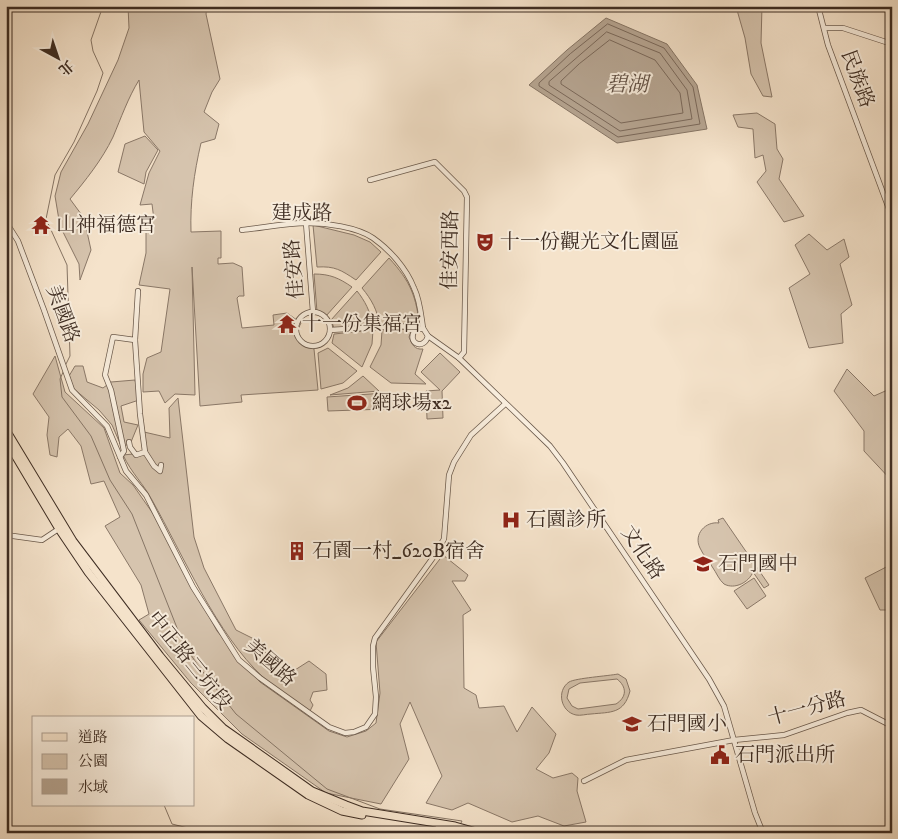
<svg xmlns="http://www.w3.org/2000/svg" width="898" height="839" font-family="'IM FELL DW Pica','Noto Serif TC',serif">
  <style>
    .green { fill: #d6c4ae; stroke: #8a7868; fill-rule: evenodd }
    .water { fill: #b6a592; stroke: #867565 }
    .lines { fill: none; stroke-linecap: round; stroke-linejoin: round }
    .shore { stroke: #7a685a; stroke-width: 1 }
    .stream { stroke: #867565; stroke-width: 1 }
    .street-casing { stroke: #6b5a4c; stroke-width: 6 }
    .primary-casing { stroke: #3d2c22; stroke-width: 9 }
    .street { stroke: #f8eddd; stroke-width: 4.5 }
    .primary { stroke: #f5e3cb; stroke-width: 7 }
    .labels { text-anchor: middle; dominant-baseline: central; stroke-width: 4; stroke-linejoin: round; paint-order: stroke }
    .street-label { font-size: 20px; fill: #3d2c22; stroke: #f8eddd }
    .poi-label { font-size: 20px; fill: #3d2c22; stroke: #f8eddd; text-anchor: start }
    .water-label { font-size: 21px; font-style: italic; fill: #615044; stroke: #f8eddd }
  </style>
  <rect width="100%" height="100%" fill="#f5e3cb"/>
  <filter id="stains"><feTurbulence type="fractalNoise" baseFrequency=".004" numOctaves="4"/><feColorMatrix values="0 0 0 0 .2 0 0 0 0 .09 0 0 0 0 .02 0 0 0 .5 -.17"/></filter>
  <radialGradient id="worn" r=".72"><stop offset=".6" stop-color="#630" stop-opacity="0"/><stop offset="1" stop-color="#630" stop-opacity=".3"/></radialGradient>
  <g class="green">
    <path d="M128,6H207L206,14L220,79L212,92L204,112L219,124L215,139L201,143C194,173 190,202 191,232L221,231V258H218V264L233,263L242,267L244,296H239L237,298L242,328L274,325L273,315L287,313L301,323C294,335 301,346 314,349L318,390L241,395L242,402L200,406L192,267L195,395L175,394L165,403L159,391L143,392V374L147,358L161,352L170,289L139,285L146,253V221L154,220L152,204L140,205L149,173L160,151L144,132L139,80C128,98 121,118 113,137C102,160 85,181 70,199L84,218L91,250L80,280L79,264L60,226L55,196L61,172L88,124L118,60L129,28Z"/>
    <polygon points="751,6 762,6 761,43 772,97 763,96 751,74 745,38 737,10"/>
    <polygon points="757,113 775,124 777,149 783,159 779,179 804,216 784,222 757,182 766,171 763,155 755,158 753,129 738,127 733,115"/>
    <polygon points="145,136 158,150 146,172 144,184 118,172 125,144"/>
    <path d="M313,225L354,235L370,242L381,252L356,280C341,270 335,266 317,267Z"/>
    <polygon points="809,234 827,250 844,239 849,257 840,264 852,305 841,314 843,343 809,348 789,288 810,274 795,245"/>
    <path d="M389,258C411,282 416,296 420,328L413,329C404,321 391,324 380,325C377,310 372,300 362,288Z"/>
    <path d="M314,274C330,274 339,278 352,287L326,316L317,312Z"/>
    <path d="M357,291C365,301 370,311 373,325L334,328L331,320Z"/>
    <path d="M399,329L409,330L411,332L409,337C412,344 414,350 423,349L415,374L426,384L391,383L370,367L381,345L382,331Z"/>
    <polygon points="373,330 372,344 362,367 332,343 334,334"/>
    <polygon points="328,348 357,371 343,383 321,389 318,353"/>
    <polygon points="440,353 460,372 442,391 443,418 427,419 426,391 440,390 421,372"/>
    <polygon points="55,356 65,392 104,428 120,473 133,485 154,515 217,631 260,682 329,731 347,737 366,731 376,723 380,693 376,642 443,555 468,575 465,581 452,581 471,610 463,615 464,688 476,695 479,708 504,706 517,732 532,707 556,734 549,753 536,769 553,778 572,773 578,778 577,791 586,822 564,826 538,816 512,822 468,803 452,810 426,803 442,776 410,702 400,724 409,759 381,804 326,793 242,734 191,683 139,620 149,614 141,585 105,526 120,517 104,481 91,484 81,446 68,429 59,437 57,457 50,455 47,435 49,417 33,394"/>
    <polygon points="75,366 83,366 87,382 103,388 111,382 135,380 139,400 121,406 124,422 138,425 131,442 122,448 112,425 99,410 74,389 69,376"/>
    <polygon points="847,369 874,396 892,388 892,481 864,451 864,431 834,391"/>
    <polygon points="363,376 379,391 330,395 348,388"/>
    <polygon points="385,393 386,409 328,411 327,397"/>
    <path d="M178,398L194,537L204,568L236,630L256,640L284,677L309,661L326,674L327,690L313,692L310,700L313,705L310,711C295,700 277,690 263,677C217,635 183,555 152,500C143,483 132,474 123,455L143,453L144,432L170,438L169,408Z"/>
    <path d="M723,518L769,585L764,588L753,572C749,582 735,590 724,584C719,580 716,572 713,568C709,561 703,555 700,548C693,534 706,521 719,523L718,520Z"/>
    <polygon points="892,564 892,610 880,610 865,578"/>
    <polygon points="754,578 766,596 747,609 734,591"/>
    <path d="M618,674L626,679L630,691C624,714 611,712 591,714C587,714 580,716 576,715C561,712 556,691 569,682C576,678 608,676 618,674ZM617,679C627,687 627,697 616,704L578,709L572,706L567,698L569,689L580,683Z"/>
  </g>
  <polygon class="water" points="606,18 667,44 697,85 707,129 617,143 529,85 567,50"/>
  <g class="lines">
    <g class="shore">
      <polygon points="608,24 664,48 693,87 700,124 618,137 539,86 539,83 570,54"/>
      <polygon points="607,32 660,53 687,90 692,119 620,131 549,85 549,82"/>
      <polygon points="610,40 655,60 680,93 683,113 621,123 561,84 561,81 579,64"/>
    </g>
    <g class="stream">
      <polyline points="65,366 70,356 67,265 46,219 55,175 74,142 97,91 103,73 93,51 91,40 103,6"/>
      <polyline points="64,370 60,379 62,397 91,436 110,480 132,514 183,643 199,667 236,714 327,789 380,809 462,821 461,823"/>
      <polyline points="164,805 172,824 188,828 188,833"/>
      <polyline points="6,829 9,833"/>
    </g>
    <g class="street-casing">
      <g id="street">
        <polyline points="818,6 828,45 892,217"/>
        <polyline points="824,28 843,28 892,44"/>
        <polyline points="370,180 435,162 464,191 467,197 464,352 459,358"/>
        <polyline points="6,222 18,241 44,310 72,390 107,426 126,471 146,495 193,587 239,660 260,678 329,727 345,733 354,732 366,727 375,714 376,697 373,667 373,646 375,638 432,559 444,539 449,475 454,462 471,435 505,404"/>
        <polyline points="306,223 313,312"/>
        <path d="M242,230C263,228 285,223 307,223C326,223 357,227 373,238C390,250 406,268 414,288C420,300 421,315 423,328"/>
        <circle cx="313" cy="329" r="17"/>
        <path d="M330,330L398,326L410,327L415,330L423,328L428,336C424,351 406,343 415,330"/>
        <polyline points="428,336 459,358 550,446 563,463 709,679 724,706 755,813 763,833"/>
        <polyline points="129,442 130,447 136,455 145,452 140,414 135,340"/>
        <polyline points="145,452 154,466 160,471 161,465"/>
        <polyline points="120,457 124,451 111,390 105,375 113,337 135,340 138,291"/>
        <polyline points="6,535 42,540 60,528"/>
        <polyline points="584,781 626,760 734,740 784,735 847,713 861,710 892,726"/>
      </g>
    </g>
    <g class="primary-casing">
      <g id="primary">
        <polyline points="6,430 73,541 160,656 203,708 223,728 312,791 346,805 362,811 455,826 480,833"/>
        <polyline points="6,440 59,529 88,572 201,716 228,739 308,795 342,811 362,815"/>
        <polyline points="439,828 461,833"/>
      </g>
    </g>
    <use href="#street" class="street"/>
    <use href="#primary" class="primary"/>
  </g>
  <defs>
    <g id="temple-bare" transform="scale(1.5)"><path d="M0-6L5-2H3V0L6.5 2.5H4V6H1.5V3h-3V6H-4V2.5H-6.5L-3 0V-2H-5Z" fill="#8f2418" stroke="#f8eddd" stroke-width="2.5" paint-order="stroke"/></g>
    <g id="theatre-bare" transform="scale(1.5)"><path d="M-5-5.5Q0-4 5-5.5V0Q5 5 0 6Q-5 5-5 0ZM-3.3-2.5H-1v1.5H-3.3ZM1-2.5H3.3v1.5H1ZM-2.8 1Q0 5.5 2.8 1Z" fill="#8f2418" stroke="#f8eddd" stroke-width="2.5" paint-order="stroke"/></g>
    <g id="stadium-bare" transform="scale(1.5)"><path d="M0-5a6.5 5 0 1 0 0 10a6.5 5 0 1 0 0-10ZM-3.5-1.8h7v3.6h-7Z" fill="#8f2418" stroke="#f8eddd" stroke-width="2.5" paint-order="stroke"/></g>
    <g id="hospital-bare" transform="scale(1.5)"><path d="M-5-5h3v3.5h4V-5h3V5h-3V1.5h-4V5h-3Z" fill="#8f2418" stroke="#f8eddd" stroke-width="2.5" paint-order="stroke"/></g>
    <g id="building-bare" transform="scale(1.5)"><path d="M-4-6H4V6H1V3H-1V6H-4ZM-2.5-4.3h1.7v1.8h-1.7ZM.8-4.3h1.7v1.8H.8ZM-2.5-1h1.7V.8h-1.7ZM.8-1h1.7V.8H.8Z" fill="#8f2418" stroke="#f8eddd" stroke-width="2.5" paint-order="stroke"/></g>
    <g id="school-bare" transform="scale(1.5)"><path d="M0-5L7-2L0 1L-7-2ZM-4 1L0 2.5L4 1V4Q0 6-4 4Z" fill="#8f2418" stroke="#f8eddd" stroke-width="2.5" paint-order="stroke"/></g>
    <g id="civic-bare" transform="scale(1.5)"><path d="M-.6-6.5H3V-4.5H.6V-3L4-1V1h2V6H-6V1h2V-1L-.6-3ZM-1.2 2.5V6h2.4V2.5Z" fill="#8f2418" stroke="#f8eddd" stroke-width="2.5" paint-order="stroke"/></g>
  </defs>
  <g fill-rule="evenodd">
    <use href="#temple-bare" x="41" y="225"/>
    <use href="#theatre-bare" x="485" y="242"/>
    <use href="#temple-bare" x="287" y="324"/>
    <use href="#stadium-bare" x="357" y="403"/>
    <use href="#hospital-bare" x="511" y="520"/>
    <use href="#building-bare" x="297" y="551"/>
    <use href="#school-bare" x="703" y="564"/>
    <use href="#school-bare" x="632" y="724"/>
    <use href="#civic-bare" x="720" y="755"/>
  </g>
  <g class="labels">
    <g class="street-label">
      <text transform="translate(857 79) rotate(70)">民族路</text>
      <text x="302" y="213">建成路</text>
      <text transform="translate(451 250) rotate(-89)">佳安西路</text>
      <text transform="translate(295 269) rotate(-95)">佳安路</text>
      <text transform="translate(62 314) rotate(70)">美國路</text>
      <text transform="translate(642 553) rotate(56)">文化路</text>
      <text transform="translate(189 661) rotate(51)">中正路三坑段</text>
      <text transform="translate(270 663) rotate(41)">美國路</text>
      <text transform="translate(807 709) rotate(-15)">十一分路</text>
    </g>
    <g class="poi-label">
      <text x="56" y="225">山神福德宮</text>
      <text x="500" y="242">十一份觀光文化園區</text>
      <text x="302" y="324">十一份集福宮</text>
      <text x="372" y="403">網球場x2</text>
      <text x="526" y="520">石園診所</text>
      <text x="312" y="551">石園一村_620B宿舍</text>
      <text x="718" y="564">石門國中</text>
      <text x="647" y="724">石門國小</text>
      <text x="735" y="755">石門派出所</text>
    </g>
    <g class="water-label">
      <text x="627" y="85">碧湖</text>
    </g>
  </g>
  <rect width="898" height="839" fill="none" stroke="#f5e3cb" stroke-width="25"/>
  <rect x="8" y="8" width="883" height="824" fill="none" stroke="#3d2c22" stroke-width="2.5"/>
  <rect x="12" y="12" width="873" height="814" fill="none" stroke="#3d2c22"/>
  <rect x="32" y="716" width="162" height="90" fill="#f8eddd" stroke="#ada092"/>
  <rect x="42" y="733" width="25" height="8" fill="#f5e3cb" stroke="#ada092"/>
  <text x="78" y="742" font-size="15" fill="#3d2c22">道路</text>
  <rect x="42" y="754" width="25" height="15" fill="#d6c4ae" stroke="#ada092"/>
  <text x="78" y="766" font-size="15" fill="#3d2c22">公園</text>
  <rect x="42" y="779" width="25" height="15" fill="#b6a592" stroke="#ada092"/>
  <text x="78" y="792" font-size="15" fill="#3d2c22">水域</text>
  <g transform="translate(58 58) rotate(140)" stroke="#f8eddd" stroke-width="4" paint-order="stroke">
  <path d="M0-4L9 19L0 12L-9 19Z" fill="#3d2c22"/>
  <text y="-8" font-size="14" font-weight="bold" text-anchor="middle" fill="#3d2c22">北</text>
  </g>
  <rect width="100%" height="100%" filter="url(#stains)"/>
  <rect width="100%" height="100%" fill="url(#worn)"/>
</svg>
